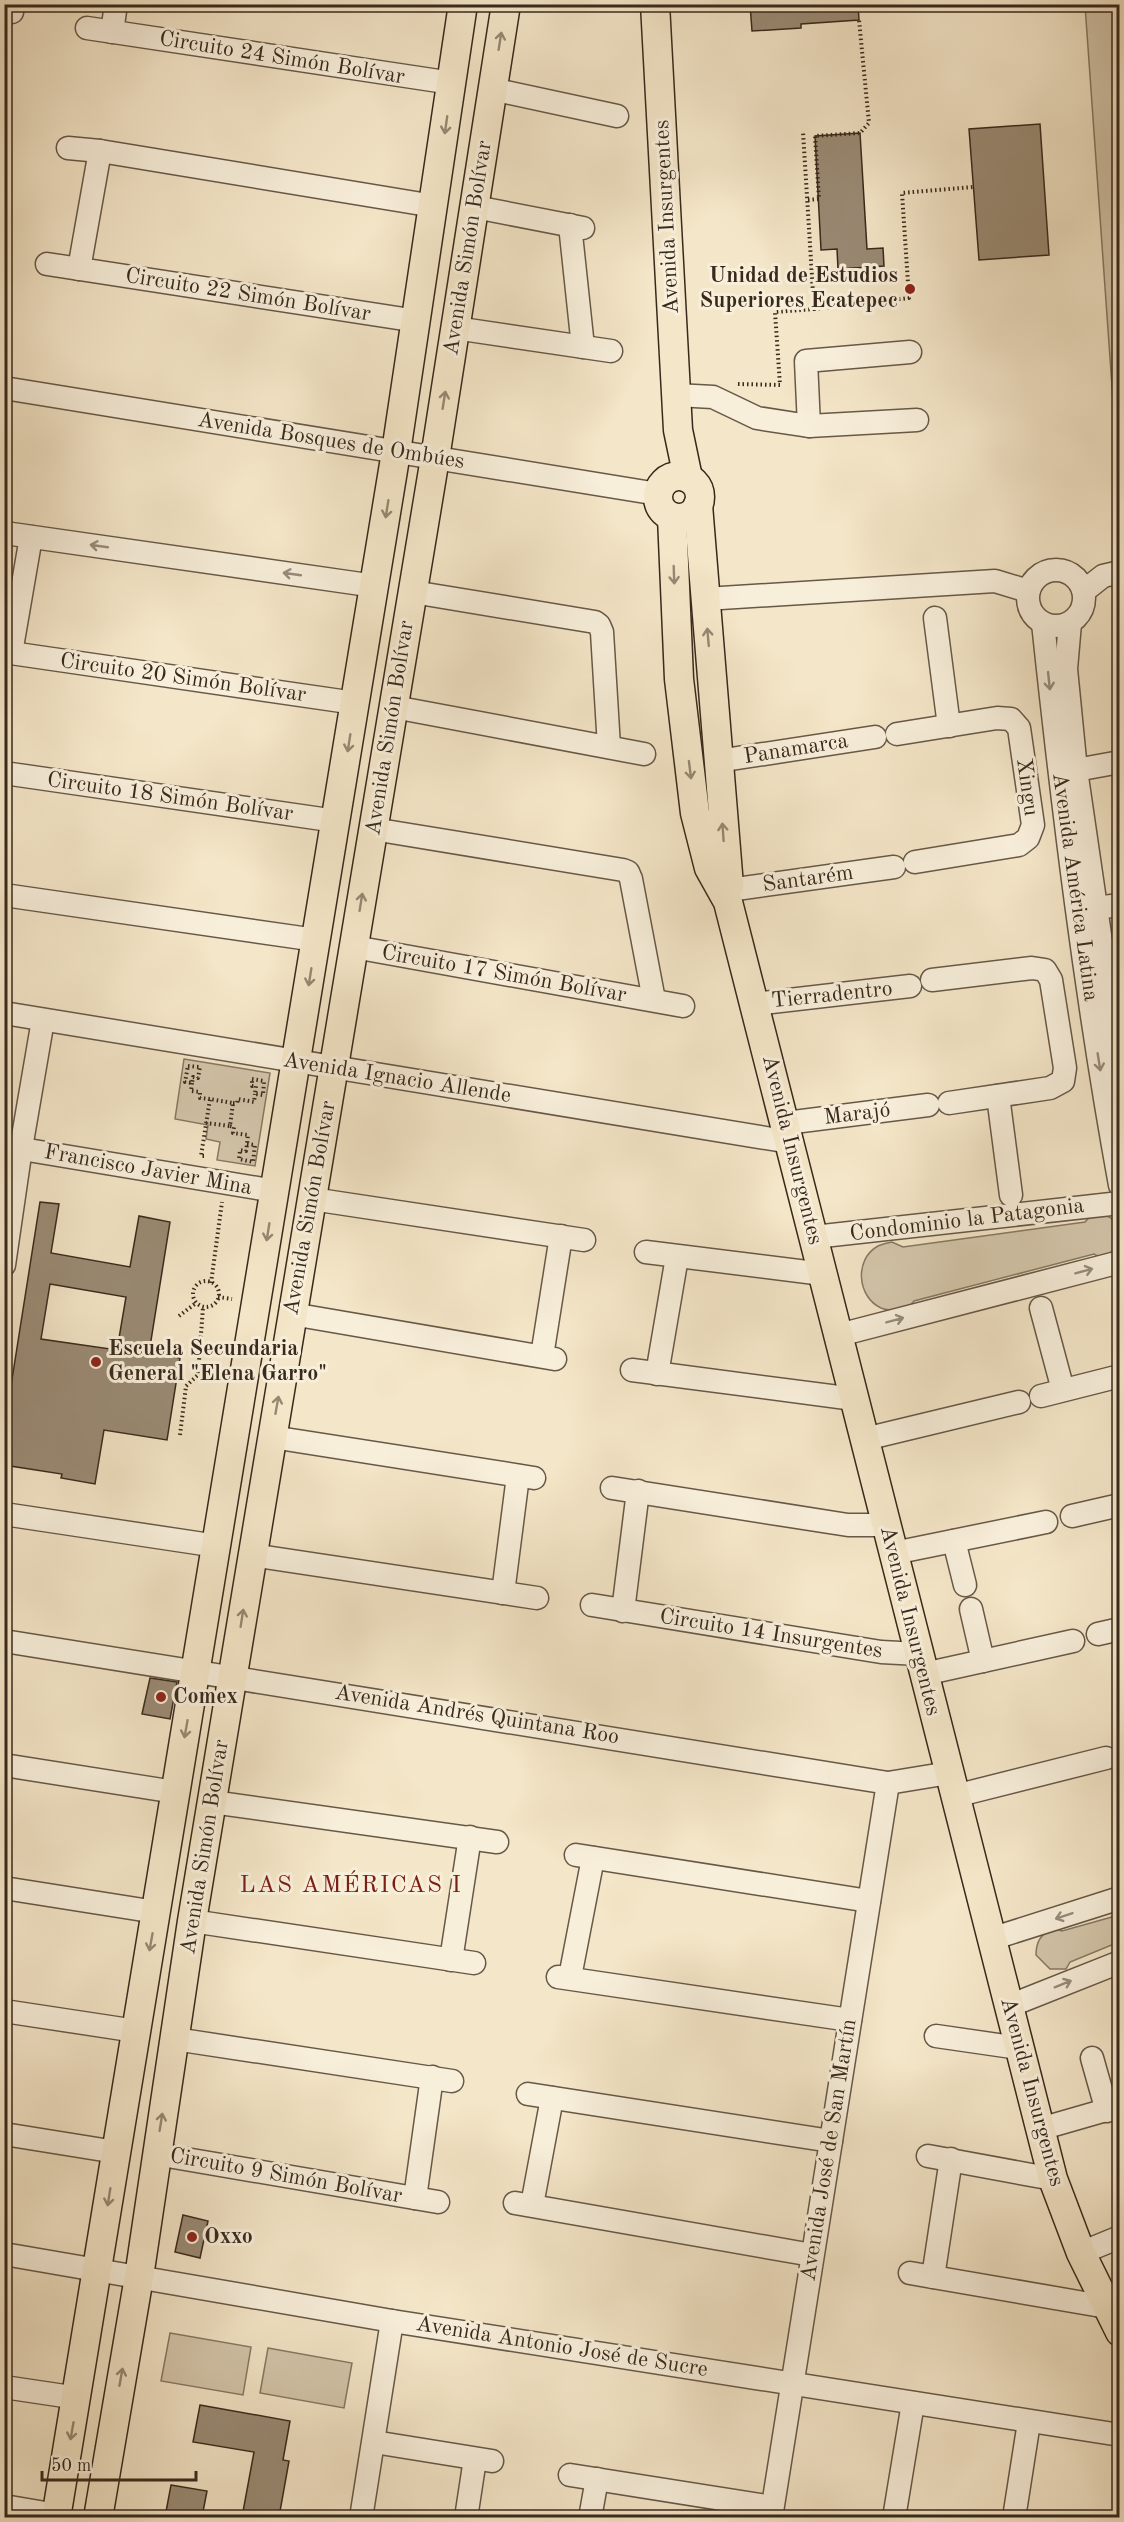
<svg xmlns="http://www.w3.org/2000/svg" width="1124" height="2522" font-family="'Old Standard TT',serif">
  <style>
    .green { fill: #d4c6ab; stroke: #867864; stroke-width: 1.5 }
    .building { fill: #9a8b75; stroke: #38291c; stroke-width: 1.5; fill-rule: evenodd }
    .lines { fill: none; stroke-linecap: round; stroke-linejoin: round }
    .minor-casing { stroke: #675847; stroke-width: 25 }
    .major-casing { stroke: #38291c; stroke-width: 31 }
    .path { stroke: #38291c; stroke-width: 4; stroke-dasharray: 1.5 3; stroke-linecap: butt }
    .minor { stroke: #f8efdb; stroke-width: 22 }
    .major { stroke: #f4e6c8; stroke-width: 28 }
    .oneway { stroke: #968872 }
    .oneway2 { stroke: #988c7c }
    .poi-dot { fill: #8f2418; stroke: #f8efdb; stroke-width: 2 }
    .labels { text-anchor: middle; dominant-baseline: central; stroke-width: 6; stroke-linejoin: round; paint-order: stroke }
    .street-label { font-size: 22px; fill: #38291c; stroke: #f8efdb }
    .poi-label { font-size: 22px; font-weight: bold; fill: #38291c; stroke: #f8efdb; text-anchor: start }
    .neighbourhood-label { font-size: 24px; letter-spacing: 1.5px; fill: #7a1f14; stroke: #f8efdb }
  </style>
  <rect width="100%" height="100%" fill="#f4e6c8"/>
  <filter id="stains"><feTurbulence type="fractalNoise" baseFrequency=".00333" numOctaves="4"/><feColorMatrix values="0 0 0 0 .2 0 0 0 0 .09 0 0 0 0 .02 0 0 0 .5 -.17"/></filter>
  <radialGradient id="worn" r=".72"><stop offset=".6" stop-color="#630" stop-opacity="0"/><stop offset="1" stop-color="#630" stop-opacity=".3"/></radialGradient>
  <g class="green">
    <polygon points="1085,5 1119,5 1119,485"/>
    <polygon points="184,1059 270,1073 255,1166 217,1160 220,1142 206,1139 208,1125 175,1119"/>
    <path d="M1094,1212C1099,1214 1108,1215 1112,1219C1124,1233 1117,1250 1103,1259L1094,1254L914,1301L905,1312C898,1311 888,1311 881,1308C857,1297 854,1259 878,1246C882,1244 888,1243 892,1242L903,1247L1085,1222Z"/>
    <path d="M1119,1915V1942L1070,1962L1066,1969H1050L1036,1955C1036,1941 1041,1935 1052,1928L1062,1931Z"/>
    <polygon points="170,2333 251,2347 243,2395 161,2381"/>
    <polygon points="268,2348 352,2363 344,2408 260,2393"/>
  </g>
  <g class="building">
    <polygon points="750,4 858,4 859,20 801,24 801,28 752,31"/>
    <polygon points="1040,124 1049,255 979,260 969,129"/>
    <polygon points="860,133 867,249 883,248 884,266 838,269 837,249 821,250 815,136"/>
    <path d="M40,1202L59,1204L51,1253L130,1267L139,1216L170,1222L149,1353L180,1358L167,1440L104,1430L95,1484L61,1478L62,1474L4,1465V1430ZM50,1284L126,1297L117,1350L41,1339Z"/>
    <polygon points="150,1678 177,1682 170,1719 142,1714"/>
    <polygon points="183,2215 208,2221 200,2258 175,2252"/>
    <polygon points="200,2405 290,2421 283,2460 289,2461 279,2517 242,2517 254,2452 193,2442"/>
    <polygon points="171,2485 207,2491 202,2517 165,2517"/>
  </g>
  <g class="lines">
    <g class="minor-casing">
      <g id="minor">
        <polyline points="4,11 12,12"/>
        <polyline points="87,28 452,83"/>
        <polyline points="112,32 116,4"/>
        <polyline points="492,89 617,116"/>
        <polyline points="68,148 100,151 434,206"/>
        <polyline points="475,207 583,228"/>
        <polyline points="570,225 583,347"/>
        <polyline points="47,264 417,321"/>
        <polyline points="79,269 100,151"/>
        <polyline points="455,328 611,351"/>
        <polyline points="4,388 658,494"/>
        <polyline points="676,395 713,397 757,418 809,426 917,420"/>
        <polyline points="809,426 806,361 910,352"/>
        <polyline points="5,533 375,586"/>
        <circle cx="1056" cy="598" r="28"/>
        <polyline points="1084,591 1103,576 1120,572"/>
        <polyline points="413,592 595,622 599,625 602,632 609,747"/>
        <polyline points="705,599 995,581 1028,591"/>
        <polyline points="935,618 949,726"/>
        <path d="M1043,623C1063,811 1086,999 1120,1185"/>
        <polyline points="1070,623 1066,669 1076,770 1120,1072"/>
        <polyline points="4,652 355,703"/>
        <polyline points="11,653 31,537"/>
        <polyline points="394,707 644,754"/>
        <polyline points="897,734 997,718 1011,719 1019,728 1033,825 1028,838 1019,845 915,862"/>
        <polyline points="718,761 875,737"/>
        <polyline points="1076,770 1120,762"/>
        <polyline points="4,773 336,821"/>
        <polyline points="373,829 623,870 628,872 631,879 654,1000"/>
        <polyline points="722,891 894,867"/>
        <polyline points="4,895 316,940"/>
        <polyline points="1095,908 1120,905"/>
        <polyline points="354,947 683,1006"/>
        <polyline points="932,980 1032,968 1045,970 1051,980 1065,1068 1063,1081 1050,1088 949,1103"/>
        <polyline points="754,1004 910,986"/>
        <polyline points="4,1013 790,1142"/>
        <polyline points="998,1096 1011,1195"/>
        <polyline points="786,1123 928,1105"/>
        <polyline points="4,1146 275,1191"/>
        <polyline points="312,1199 584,1240"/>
        <polyline points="814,1237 1120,1203"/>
        <polyline points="646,1252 823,1274"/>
        <polyline points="4,1265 21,1148 43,1020"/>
        <polyline points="1041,1308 1063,1390"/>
        <polyline points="292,1314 555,1359"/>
        <polyline points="839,1335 1120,1262"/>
        <polyline points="542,1356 561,1236"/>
        <polyline points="632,1370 854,1399"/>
        <polyline points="657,1374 677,1257"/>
        <polyline points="1041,1396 1116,1377 1120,1378"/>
        <polyline points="272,1437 534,1478"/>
        <polyline points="865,1439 1019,1402"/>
        <polyline points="612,1488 848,1525 886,1525"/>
        <polyline points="4,1514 217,1546"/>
        <polyline points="1072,1516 1120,1505"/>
        <polyline points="954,1541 965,1585"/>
        <polyline points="894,1553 1046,1522"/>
        <polyline points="252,1555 537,1598"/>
        <polyline points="503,1593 518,1476"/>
        <polyline points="592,1605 881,1652 919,1654"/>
        <polyline points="971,1609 983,1661"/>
        <polyline points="623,1611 638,1491"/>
        <polyline points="1098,1634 1120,1629"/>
        <polyline points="4,1641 888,1783 949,1773"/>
        <polyline points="924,1674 1073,1641"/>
        <polyline points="4,1765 175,1792"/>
        <polyline points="955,1796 1106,1758"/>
        <polyline points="212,1802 497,1842"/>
        <polyline points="576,1855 869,1901"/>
        <polyline points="4,1888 156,1912"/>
        <polyline points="192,1921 474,1963"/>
        <polyline points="991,1939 1120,1898"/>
        <polyline points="451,1960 470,1837"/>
        <polyline points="558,1977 850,2020"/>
        <polyline points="570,1977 593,1858"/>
        <polyline points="1009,2006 1120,1962"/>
        <polyline points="4,2011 136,2031"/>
        <polyline points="936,2036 1019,2048"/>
        <polyline points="175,2039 452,2081"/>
        <polyline points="1092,2058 1107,2111"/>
        <polyline points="528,2094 831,2141"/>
        <polyline points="1040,2129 1120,2106"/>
        <polyline points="4,2134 116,2152"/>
        <polyline points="156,2154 438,2202"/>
        <polyline points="928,2156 1053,2179"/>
        <polyline points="415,2198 432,2077"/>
        <polyline points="515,2203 812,2255"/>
        <polyline points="532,2205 552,2098"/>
        <polyline points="1081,2253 1120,2237"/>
        <polyline points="4,2254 392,2321 1120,2435"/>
        <polyline points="910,2273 1107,2307"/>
        <polyline points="933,2277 951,2159"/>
        <polyline points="4,2387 78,2398"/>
        <polyline points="374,2442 492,2461"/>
        <polyline points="570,2475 772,2507"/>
        <polyline points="4,2506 57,2515"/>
        <polyline points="361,2518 392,2321"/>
        <polyline points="466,2518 475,2459"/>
        <polyline points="590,2518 597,2479"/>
        <polyline points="771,2518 888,1783"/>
        <polyline points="894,2518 913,2403"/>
        <polyline points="1014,2518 1029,2422"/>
      </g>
    </g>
    <g class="major-casing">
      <g id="major">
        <polyline points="655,4 678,430 688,478"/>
        <circle cx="679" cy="497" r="21"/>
        <polyline points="698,505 729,886"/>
        <polyline points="672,517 679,679 695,813 709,868 728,902 1053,2179 1081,2253 1120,2332"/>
        <polyline points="56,2518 396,452 463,4"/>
        <polyline points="98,2518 139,2277 192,1921 435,458 506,4"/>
      </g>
    </g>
    <g class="path">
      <polyline points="808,200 819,199 815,136 860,133 869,123 859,20"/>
      <polyline points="814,309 909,298 902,193 973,187"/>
      <polyline points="738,384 780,385 775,312 814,309 803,132"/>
      <polygon points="188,1066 200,1067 198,1078 193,1077 192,1083 185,1082"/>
      <polygon points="252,1079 264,1081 263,1095 255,1094 256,1086 252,1086"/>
      <polyline points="192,1083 191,1091 200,1092 200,1098 210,1099"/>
      <polyline points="233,1103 237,1103 238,1099 254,1102 255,1094"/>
      <polyline points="230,1126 234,1127 233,1133 248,1135 247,1144"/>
      <polygon points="247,1144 255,1145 253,1162 239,1159 240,1150 246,1151"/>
      <polyline points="204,1156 201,1156 210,1099 233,1103 230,1126 206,1123"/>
      <circle cx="206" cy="1294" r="13"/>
      <polyline points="211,1283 222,1202"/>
      <polyline points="218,1297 232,1299"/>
      <polyline points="179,1316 196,1303"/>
      <polyline points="180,1435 186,1386 198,1375 203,1307"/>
    </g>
    <use href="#minor" class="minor"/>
    <use href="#major" class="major"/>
  </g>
  <defs><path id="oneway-shaft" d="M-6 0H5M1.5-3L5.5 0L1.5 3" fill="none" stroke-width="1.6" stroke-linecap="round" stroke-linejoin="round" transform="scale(1.5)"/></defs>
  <g class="oneway">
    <use href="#oneway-shaft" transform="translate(500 41) rotate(-81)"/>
    <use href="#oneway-shaft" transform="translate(446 125) rotate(98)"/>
    <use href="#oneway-shaft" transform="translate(444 400) rotate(-81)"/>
    <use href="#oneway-shaft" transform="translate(387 509) rotate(99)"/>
    <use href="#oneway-shaft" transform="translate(674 575) rotate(88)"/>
    <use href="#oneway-shaft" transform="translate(708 637) rotate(-95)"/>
    <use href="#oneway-shaft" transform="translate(349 743) rotate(99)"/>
    <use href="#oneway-shaft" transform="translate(690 770) rotate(83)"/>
    <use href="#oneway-shaft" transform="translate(723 832) rotate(-94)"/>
    <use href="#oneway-shaft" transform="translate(361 902) rotate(-81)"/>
    <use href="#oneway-shaft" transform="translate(310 977) rotate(99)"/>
    <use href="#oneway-shaft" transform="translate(268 1232) rotate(99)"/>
    <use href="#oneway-shaft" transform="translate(277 1405) rotate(-80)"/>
    <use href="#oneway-shaft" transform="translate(242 1618) rotate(-81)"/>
    <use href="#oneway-shaft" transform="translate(186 1729) rotate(100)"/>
    <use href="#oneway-shaft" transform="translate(151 1942) rotate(100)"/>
    <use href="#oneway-shaft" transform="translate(161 2122) rotate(-81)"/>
    <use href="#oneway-shaft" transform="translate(109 2197) rotate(99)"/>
    <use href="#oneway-shaft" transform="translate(121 2377) rotate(-80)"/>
    <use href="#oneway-shaft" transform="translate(72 2431) rotate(100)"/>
  </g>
  <g class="oneway2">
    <use href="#oneway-shaft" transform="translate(99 546) rotate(-172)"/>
    <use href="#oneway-shaft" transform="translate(292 574) rotate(-172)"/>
    <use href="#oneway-shaft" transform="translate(1049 681) rotate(84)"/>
    <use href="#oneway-shaft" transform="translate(1099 1062) rotate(81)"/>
    <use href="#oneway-shaft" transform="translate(1084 1271) rotate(-15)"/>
    <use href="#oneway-shaft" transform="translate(895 1320) rotate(-15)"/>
    <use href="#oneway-shaft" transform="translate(1064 1916) rotate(162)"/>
    <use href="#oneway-shaft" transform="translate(1063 1984) rotate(-22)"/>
  </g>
  <g class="poi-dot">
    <circle cx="910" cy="289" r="6"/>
    <circle cx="96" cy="1362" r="6"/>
    <circle cx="161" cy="1697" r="6"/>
    <circle cx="192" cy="2237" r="6"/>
  </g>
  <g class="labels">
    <g class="street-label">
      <text transform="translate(282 58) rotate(9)">Circuito 24 Simón Bolívar</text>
      <text transform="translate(667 217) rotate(-93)">Avenida Insurgentes</text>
      <text transform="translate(468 248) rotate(-81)">Avenida Simón Bolívar</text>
      <text transform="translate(248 295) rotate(9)">Circuito 22 Simón Bolívar</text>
      <text transform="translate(331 441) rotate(9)">Avenida Bosques de Ombúes</text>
      <text transform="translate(183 678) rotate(8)">Circuito 20 Simón Bolívar</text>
      <text transform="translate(390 728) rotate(-81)">Avenida Simón Bolívar</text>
      <text transform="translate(796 749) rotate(-9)">Panamarca</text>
      <text transform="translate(1027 787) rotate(82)">Xingu</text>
      <text transform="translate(170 797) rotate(8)">Circuito 18 Simón Bolívar</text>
      <text transform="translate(808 879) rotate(-8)">Santarém</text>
      <text transform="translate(1075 887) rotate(82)">Avenida América Latina</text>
      <text transform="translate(504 974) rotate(10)">Circuito 17 Simón Bolívar</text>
      <text transform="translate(832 995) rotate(-6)">Tierradentro</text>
      <text transform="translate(397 1078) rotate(9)">Avenida Ignacio Allende</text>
      <text transform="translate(857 1114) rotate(-7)">Marajó</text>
      <text transform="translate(792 1150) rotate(76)">Avenida Insurgentes</text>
      <text transform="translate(148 1170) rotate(10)">Francisco Javier Mina</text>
      <text transform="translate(310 1208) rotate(-80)">Avenida Simón Bolívar</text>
      <text transform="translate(967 1220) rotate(-7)">Condominio la Patagonia</text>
      <text transform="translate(910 1621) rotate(76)">Avenida Insurgentes</text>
      <text transform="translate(771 1634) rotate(9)">Circuito 14 Insurgentes</text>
      <text transform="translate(477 1715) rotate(9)">Avenida Andrés Quintana Roo</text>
      <text transform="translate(205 1847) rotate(-81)">Avenida Simón Bolívar</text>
      <text transform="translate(1032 2092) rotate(75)">Avenida Insurgentes</text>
      <text transform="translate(829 2150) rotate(-81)">Avenida José de San Martín</text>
      <text transform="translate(286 2176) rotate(10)">Circuito 9 Simón Bolívar</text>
      <text transform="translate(562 2347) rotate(9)">Avenida Antonio José de Sucre</text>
    </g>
    <g class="poi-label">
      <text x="898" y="276" text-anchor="end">Unidad de Estudios<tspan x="898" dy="25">Superiores Ecatepec</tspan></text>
      <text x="108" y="1349">Escuela Secundaria<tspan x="108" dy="25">General "Elena Garro"</tspan></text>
      <text x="173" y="1697">Comex</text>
      <text x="204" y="2237">Oxxo</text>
    </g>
    <g class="neighbourhood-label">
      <text x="351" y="1886">LAS AMÉRICAS I</text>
    </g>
  </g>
  <rect width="1124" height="2522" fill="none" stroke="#f4e6c8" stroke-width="24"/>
  <rect x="6" y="6" width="1112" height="2510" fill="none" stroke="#38291c" stroke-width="3"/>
  <rect x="12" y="12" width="1100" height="2498" fill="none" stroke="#38291c" stroke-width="1.5"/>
  <path d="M42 2471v9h154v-9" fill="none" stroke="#38291c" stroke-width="3"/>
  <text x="51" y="2471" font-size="18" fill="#38291c" stroke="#f8efdb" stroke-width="4.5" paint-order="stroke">50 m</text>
  <rect width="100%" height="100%" filter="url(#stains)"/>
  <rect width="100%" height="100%" fill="url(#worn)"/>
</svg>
